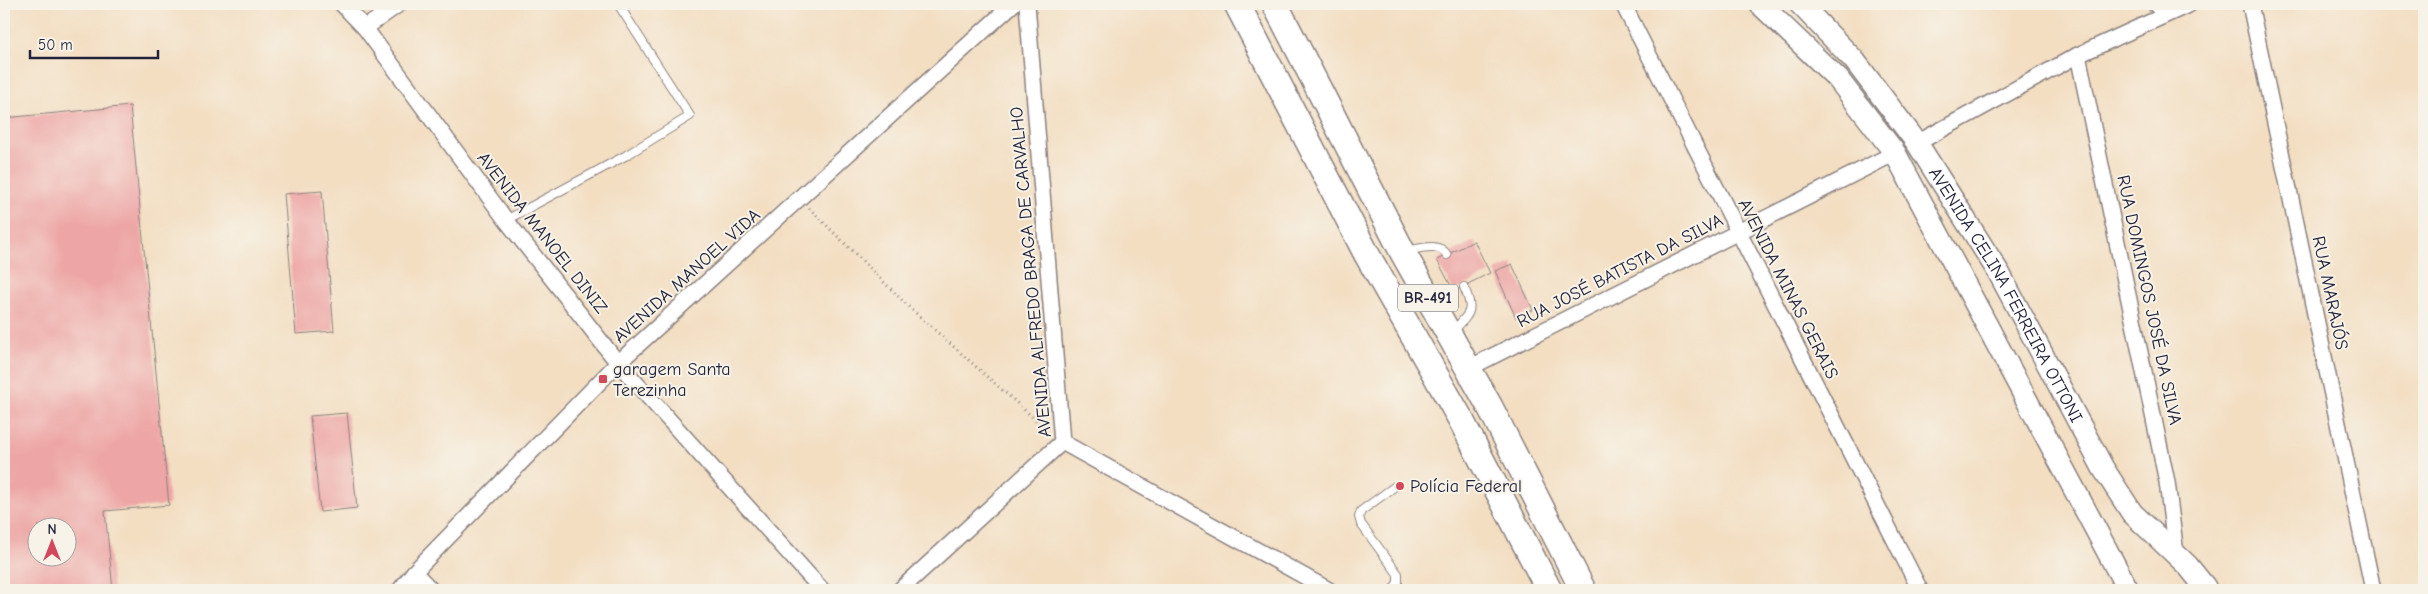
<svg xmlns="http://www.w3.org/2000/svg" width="2428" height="594" font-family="'Comic Neue',sans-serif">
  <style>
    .building { fill: #eda6a5; fill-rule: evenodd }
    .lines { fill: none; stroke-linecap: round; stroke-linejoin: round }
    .service-casing { stroke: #8a807e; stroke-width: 10 }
    .minor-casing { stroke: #8a807e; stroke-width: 18 }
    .secondary-casing { stroke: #8a807e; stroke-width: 24 }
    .trunk-casing { stroke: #8a807e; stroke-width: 28 }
    .path { stroke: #8a807e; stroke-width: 3; stroke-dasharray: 1 4; stroke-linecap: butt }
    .service { stroke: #fff; stroke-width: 8 }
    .minor { stroke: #fff; stroke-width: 15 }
    .secondary { stroke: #fff; stroke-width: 21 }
    .trunk { stroke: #fff; stroke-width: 25 }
    .poi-dot { fill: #d1495b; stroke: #f7f3e8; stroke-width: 2 }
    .labels { text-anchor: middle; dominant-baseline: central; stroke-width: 4; stroke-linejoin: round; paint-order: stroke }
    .shield { fill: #f7f3e8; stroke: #62616f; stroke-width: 1 }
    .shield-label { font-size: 16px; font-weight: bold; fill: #22223b }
    .street-label { font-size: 18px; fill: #22223b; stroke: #f7f3e8 }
    .poi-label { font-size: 18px; fill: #22223b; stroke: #f7f3e8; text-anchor: start }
  </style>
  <rect width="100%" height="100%" fill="#f7f3e8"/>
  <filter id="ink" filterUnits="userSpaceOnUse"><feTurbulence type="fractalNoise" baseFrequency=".02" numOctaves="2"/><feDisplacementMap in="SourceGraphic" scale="10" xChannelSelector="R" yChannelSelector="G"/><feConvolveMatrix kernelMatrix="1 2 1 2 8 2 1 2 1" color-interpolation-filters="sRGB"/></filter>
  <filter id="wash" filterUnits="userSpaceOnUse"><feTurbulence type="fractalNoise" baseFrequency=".0096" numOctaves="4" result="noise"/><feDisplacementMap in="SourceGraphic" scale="20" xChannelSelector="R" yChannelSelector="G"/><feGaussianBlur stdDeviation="1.12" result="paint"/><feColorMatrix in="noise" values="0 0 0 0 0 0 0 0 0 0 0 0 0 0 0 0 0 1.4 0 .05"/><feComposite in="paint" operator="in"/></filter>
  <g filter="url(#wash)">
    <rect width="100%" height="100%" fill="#f3dec2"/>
    <g id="blocks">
      <g class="building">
        <path d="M130,106L169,505L105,511L113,590H4V118ZM38,526H68V556H38Z"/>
        <polygon points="322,191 334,331 296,334 284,194"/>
        <polygon points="1474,241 1490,273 1454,291 1437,260"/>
        <polygon points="1512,264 1533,310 1516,318 1495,271"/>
        <polygon points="347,413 357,508 320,512 310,416"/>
      </g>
    </g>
  </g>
  <g filter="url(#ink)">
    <use href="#blocks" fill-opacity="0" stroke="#8a807e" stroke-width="1"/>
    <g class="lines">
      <g class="service-casing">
        <g id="service">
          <polyline points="506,220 625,156 690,116 618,4"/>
          <path d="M1405,251C1419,249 1439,241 1447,255"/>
          <path d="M1452,332C1470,313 1475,312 1464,287"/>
          <polyline points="1393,590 1398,582 1398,574 1361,524 1359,517 1361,511 1394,487"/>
        </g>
      </g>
      <g class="minor-casing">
        <g id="minor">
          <polyline points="342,4 365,28 506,220 618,363 822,590"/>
          <polyline points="1027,4 1062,442 1329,590"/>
          <polyline points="1623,4 1920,590"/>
          <polyline points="2155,4 2166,14"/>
          <polyline points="2250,4 2373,590"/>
          <polyline points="365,28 399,4"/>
          <polyline points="2078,55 2167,482 2176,554"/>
          <polyline points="1917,143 2078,55 2190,4"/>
          <polyline points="1469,368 1895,153"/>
          <polyline points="414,572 431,590"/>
          <polyline points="400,590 414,572 618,363 1013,4"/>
          <polyline points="900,590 1062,442"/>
        </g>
      </g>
      <g class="secondary-casing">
        <g id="secondary">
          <polyline points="1760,4 1838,79 1895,153 2128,590"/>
          <path id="s1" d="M1800,4L1854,60L1917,143L1999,273L2103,468L2132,513L2188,566L2205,587"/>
        </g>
      </g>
      <g class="trunk-casing">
        <g id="trunk">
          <polyline points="1237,4 1366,253 1460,418 1549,590"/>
          <polyline points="1275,4 1402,251 1490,407 1583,590"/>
        </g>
      </g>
      <polyline class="path" points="809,208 909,307 1046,429"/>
      <use href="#service" class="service"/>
      <use href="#minor" class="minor"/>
      <use href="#secondary" class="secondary"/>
      <use href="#trunk" class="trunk"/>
    </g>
  </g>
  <g class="poi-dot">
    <rect x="598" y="374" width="10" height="10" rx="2.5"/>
    <circle cx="1400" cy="486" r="5"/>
  </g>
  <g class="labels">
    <rect class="shield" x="1398" y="284.5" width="60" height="27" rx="4"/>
    <g class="shield-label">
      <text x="1428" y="298">BR-491</text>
    </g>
    <g class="street-label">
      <text transform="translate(542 233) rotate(52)">AVENIDA MANOEL DINIZ</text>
      <text transform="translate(1620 271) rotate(-27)">RUA JOSÉ BATISTA DA SILVA</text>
      <text transform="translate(1031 272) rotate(-95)">AVENIDA ALFREDO BRAGA DE CARVALHO</text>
      <text transform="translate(687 276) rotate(-42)">AVENIDA MANOEL VIDA</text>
      <text transform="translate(1788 289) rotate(63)">AVENIDA MINAS GERAIS</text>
      <text transform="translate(2330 293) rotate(78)">RUA MARAJÓS</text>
      <text stroke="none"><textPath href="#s1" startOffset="358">AVENIDA CELINA FERREIRA OTTONI</textPath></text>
      <text transform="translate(2149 300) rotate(78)">RUA DOMINGOS JOSÉ DA SILVA</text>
    </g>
    <g class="poi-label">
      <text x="613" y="369">garagem Santa<tspan x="613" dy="21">Terezinha</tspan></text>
      <text x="1410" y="486">Polícia Federal</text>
    </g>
  </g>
  <rect width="2428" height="594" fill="none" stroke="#f7f3e8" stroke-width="20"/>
  <g transform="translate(52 542)"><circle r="24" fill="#f7f3e8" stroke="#a29fa3"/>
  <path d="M0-4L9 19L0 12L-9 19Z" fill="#d1495b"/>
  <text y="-8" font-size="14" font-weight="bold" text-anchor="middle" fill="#22223b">N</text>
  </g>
  <path d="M30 50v8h128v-8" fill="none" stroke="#22223b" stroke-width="2.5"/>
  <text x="38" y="50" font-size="15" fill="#22223b" stroke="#f7f3e8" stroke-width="4" paint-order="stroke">50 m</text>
</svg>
